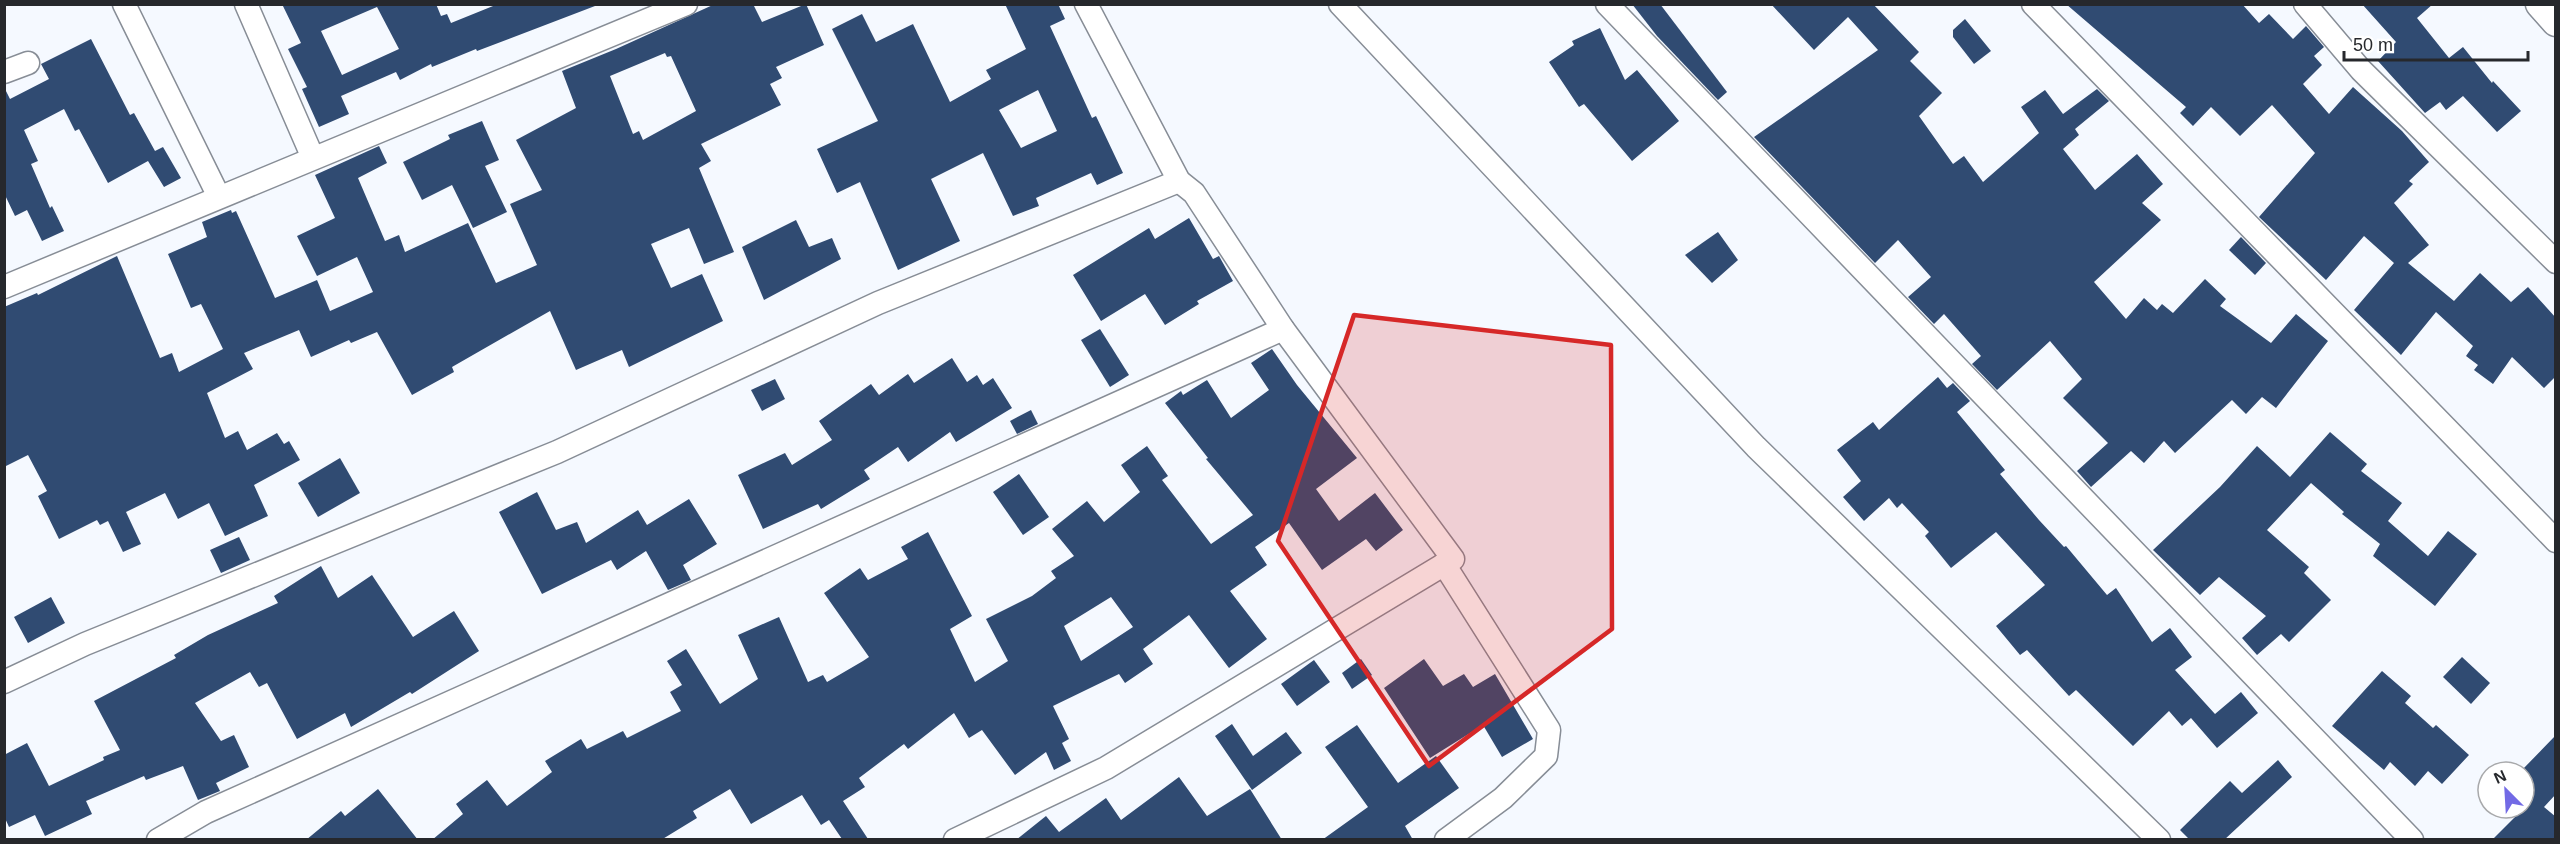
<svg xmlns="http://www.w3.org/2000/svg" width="2560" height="844" font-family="Helvetica,sans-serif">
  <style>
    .building { fill: #304b72; fill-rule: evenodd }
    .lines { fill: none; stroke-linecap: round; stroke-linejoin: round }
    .minor-casing { stroke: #878d96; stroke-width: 25 }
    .tertiary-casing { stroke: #878d96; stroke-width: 31 }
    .minor { stroke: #fff; stroke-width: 22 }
    .tertiary { stroke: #fff; stroke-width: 28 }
    .marked { fill: #d62828; fill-opacity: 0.2; stroke: #d62828; stroke-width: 4.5; stroke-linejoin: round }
  </style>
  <rect width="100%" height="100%" fill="#f5f9ff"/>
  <g class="building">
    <path d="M282,4H436L441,16L447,14L451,23L498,4L595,6L477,51L476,49L432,67L431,64L400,80L396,72L341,96L349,114L319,127L302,89L307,87L288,49L301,43ZM377,7L399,49L342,75L321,31Z"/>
    <path d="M715,4H753L762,22L806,4L824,45L776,67L782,78L770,84L781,105L701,144L711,161L699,168L734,252L704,264L689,228L651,244L671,288L702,274L723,321L629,367L622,350L576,370L550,311L452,367L454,372L412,395L377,332L351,343L349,340L311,357L299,330L244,353L253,369L207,393L225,438L238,431L247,450L277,433L284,444L289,441L300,460L254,485L268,516L225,536L209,503L178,519L165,493L126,512L141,544L123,552L108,521L100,525L97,520L59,539L38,496L47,491L28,455L4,467V307L37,293L38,295L117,256L160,358L172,353L179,372L223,349L201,304L191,308L168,254L207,237L202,222L231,210L232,213L236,211L275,298L317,280L330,311L373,292L357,257L317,276L297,236L335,218L315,175L379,146L387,163L358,178L385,241L399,235L405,252L468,223L496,283L537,265L510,204L542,190L516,140L576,108L562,71L616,49ZM665,53L667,57L671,56L696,111L643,140L639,131L633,134L610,76Z"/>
    <path d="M1005,4H1058L1065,19L1050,26L1092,118L1096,116L1123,173L1097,185L1091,173L1036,198L1039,206L1013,216L983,153L931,179L960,241L898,270L860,182L837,193L817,149L878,121L832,29L862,14L876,42L913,24L950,102L991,79L986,70L1026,49ZM1038,90L1057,131L1021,148L999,110Z"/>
    <polygon points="1632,4 1660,4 1727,92 1718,100 1657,36"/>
    <polygon points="1771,4 1873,4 1919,52 1910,61 1942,93 1919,116 1953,164 1964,156 1983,182 2039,133 2021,107 2045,90 2063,114 2097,89 2109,101 2075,129 2079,135 2063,149 2095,190 2137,154 2163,184 2142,203 2161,220 2094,282 2126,319 2144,298 2157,310 2162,304 2173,313 2205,279 2226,299 2220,306 2271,343 2296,314 2328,341 2276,408 2262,397 2246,414 2232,400 2175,453 2164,441 2144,463 2131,451 2091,487 2077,471 2108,443 2063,398 2082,379 2050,341 1997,390 1972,364 1981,356 1944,314 1934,324 1908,297 1931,277 1898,240 1875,263 1754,137 1878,50 1848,17 1814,50"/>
    <polygon points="2066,4 2242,4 2259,23 2269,14 2293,39 2306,26 2324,47 2314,56 2322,65 2303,84 2329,114 2353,87 2402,131 2429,162 2409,181 2413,184 2394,203 2429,245 2408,263 2454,301 2480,273 2511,302 2528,287 2556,318 2556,376 2544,388 2512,357 2493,384 2474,370 2478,365 2466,356 2473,346 2436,312 2401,355 2354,310 2394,263 2364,236 2326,280 2259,217 2315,153 2272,105 2240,136 2211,107 2193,126 2180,113 2186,107"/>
    <polygon points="2362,4 2433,4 2417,18 2449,58 2463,47 2492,83 2493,81 2521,111 2497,132 2463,96 2446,110 2440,102 2425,113 2378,61 2396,42"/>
    <polygon points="1965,19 1991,51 1974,64 1953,37 1953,30"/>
    <polygon points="1600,28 1625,80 1637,70 1679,121 1632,161 1584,104 1579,107 1549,62 1574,45 1572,41"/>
    <polygon points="91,39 130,115 134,113 155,151 163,147 181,178 164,187 148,161 108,183 79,129 75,131 64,109 24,130 38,161 31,164 50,208 52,206 64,231 42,241 27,210 15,216 4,193 4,87 10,99 49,79 41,64"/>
    <polygon points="482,121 499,160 485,166 507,212 473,228 452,185 422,200 403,162 450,139 448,135"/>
    <polygon points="1189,218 1213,259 1219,256 1233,281 1197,301 1199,304 1165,325 1145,294 1101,321 1073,275 1149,228 1155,239"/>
    <polygon points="796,220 809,247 832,238 841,259 764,300 742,247"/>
    <polygon points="1718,232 1738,260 1712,283 1685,255"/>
    <polygon points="2241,237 2266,263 2255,275 2229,250"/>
    <polygon points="1100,329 1129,375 1110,387 1081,340"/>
    <path d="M1272,349L1297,385L1357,458L1316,489L1339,521L1375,493L1403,530L1376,551L1366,539L1322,570L1289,523L1255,547L1267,565L1230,591L1267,639L1229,668L1189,615L1143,649L1153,664L1125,683L1119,674L1053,706L1069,739L1062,743L1071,761L1054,770L1046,752L1015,775L982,730L969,738L954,713L908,749L904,744L859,778L865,787L843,801L868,839H842L829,820L821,825L802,795L751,824L730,789L693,811L697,818L661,840H432L463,814L456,804L487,780L507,806L552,772L545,761L581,739L587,749L623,731L627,738L681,711L670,692L682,685L667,661L686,649L720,704L758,679L738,635L779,617L808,682L823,675L827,682L863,661L869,657L824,593L860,568L868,580L908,559L901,547L928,532L972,616L950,629L975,682L1008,661L986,619L1032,596L1056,578L1051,571L1074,556L1052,529L1087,501L1104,522L1140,492L1121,465L1147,446L1168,476L1162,480L1211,544L1253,515L1206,459L1208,458L1165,403L1181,391L1183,395L1207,380L1231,418L1269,390L1251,363ZM1111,597L1133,627L1081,661L1064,626Z"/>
    <polygon points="952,358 967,382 977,375 983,385 993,378 1012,408 956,442 950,432 908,462 898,447 864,470 870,479 821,509 818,504 763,529 738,475 785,453 792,465 832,440 819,421 871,384 879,395 908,374 914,383"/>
    <polygon points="1938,377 1947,388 1953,383 1970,401 1957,412 2005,470 2000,474 2039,520 2064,547 2066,546 2107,595 2116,588 2152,642 2170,628 2192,657 2175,670 2215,714 2241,692 2258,713 2217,748 2191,718 2182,726 2169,711 2133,746 2076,690 2069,696 2027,650 2020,655 1996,626 2045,585 1996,532 1951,568 1925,536 1929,532 1902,503 1897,508 1889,498 1864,521 1843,497 1861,481 1837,450 1873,422 1879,430"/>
    <polygon points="775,379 785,399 762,411 751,390"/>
    <polygon points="1031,410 1038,424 1017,434 1010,421"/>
    <polygon points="2330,432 2367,464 2361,471 2402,503 2388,521 2428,556 2448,531 2477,554 2435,606 2373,556 2380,544 2342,514 2344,512 2311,483 2267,530 2309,567 2304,573 2331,600 2289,642 2281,634 2257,655 2242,638 2266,616 2219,577 2200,595 2153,550 2220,487 2257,446 2290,477"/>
    <polygon points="340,458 360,493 318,517 298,483"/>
    <polygon points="1019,474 1049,517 1023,535 993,492"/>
    <polygon points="537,492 556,530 577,522 586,543 638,510 647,525 689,499 717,544 683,565 691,580 668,590 646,551 617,570 611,560 542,594 499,512"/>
    <polygon points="239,537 250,560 221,573 210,550"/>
    <polygon points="321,566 338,598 372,575 413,637 454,611 479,651 412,694 410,692 351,727 345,713 297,739 267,683 259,687 250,672 195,703 221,741 234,735 249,767 216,783 220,791 198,800 183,766 146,780 144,776 86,801 92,814 45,836 35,815 9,827 4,816 4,755 27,743 49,786 104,760 103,757 120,750 94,701 176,658 174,655 208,635 278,603 274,596"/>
    <polygon points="51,597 65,623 28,643 14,617"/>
    <polygon points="2462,657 2490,683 2471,704 2443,677"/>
    <polygon points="1361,659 1372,675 1352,689 1342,673"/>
    <polygon points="1424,659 1443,686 1464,674 1473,687 1495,674 1533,739 1502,757 1483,725 1430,758 1384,688"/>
    <polygon points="1314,660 1330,682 1297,706 1281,684"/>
    <polygon points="2382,671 2411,696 2405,703 2433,728 2436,725 2469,755 2442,784 2428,771 2415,786 2390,762 2384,770 2332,726"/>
    <polygon points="1232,724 1253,756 1286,732 1302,753 1252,790 1215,736"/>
    <polygon points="1357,725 1398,783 1436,756 1459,788 1405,826 1413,840 1322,840 1368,807 1325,747"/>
    <polygon points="2556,735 2556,794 2544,807 2556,817 2556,840 2492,840 2524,808 2524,768"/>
    <polygon points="2278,760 2292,777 2224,840 2190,840 2180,830 2230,781 2242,793"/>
    <polygon points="1179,777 1207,816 1250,789 1282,840 1016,840 1046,816 1059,832 1106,798 1121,820"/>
    <polygon points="378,789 418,840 306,840 341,811 345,816"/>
  </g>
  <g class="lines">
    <g class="minor-casing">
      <g id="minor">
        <polyline points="124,4 219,197"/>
        <polyline points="246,4 313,158"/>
        <polyline points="1340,4 1756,447 2159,840"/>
        <polyline points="1607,4 2412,840"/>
        <polyline points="2033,4 2556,541"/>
        <polyline points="2305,4 2361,70 2556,262"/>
        <polyline points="4,72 28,63"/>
        <polyline points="4,287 686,4"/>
        <polyline points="1444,564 1549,730 1546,756 1503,798 1446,840"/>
        <polyline points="4,682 85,644 557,452 878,303 1179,181"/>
        <polyline points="158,840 206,812 1283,329"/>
        <polyline points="955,840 1106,768 1453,559 1283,329 1194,193 1179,181 1086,4"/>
      </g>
    </g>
    <g class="tertiary-casing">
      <polyline id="tertiary" points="2540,4 2556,22"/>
    </g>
    <use href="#minor" class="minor"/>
    <use href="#tertiary" class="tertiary"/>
  </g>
  <path class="marked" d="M1354,315L1611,345L1612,629L1429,766L1278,541Z"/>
  <rect width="2560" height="844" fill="none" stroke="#26282c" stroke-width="12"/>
  <g transform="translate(2506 790) rotate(336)"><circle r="28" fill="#ffffff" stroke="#a8a9ab" stroke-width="1.5"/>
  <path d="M0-4.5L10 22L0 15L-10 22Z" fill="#726ae5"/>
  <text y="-9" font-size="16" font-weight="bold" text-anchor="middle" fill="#26282c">N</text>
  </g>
  <path d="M2344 51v9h184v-9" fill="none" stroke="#26282c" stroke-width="3"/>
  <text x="2353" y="51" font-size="18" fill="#26282c" stroke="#ffffff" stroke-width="4.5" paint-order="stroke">50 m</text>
</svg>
